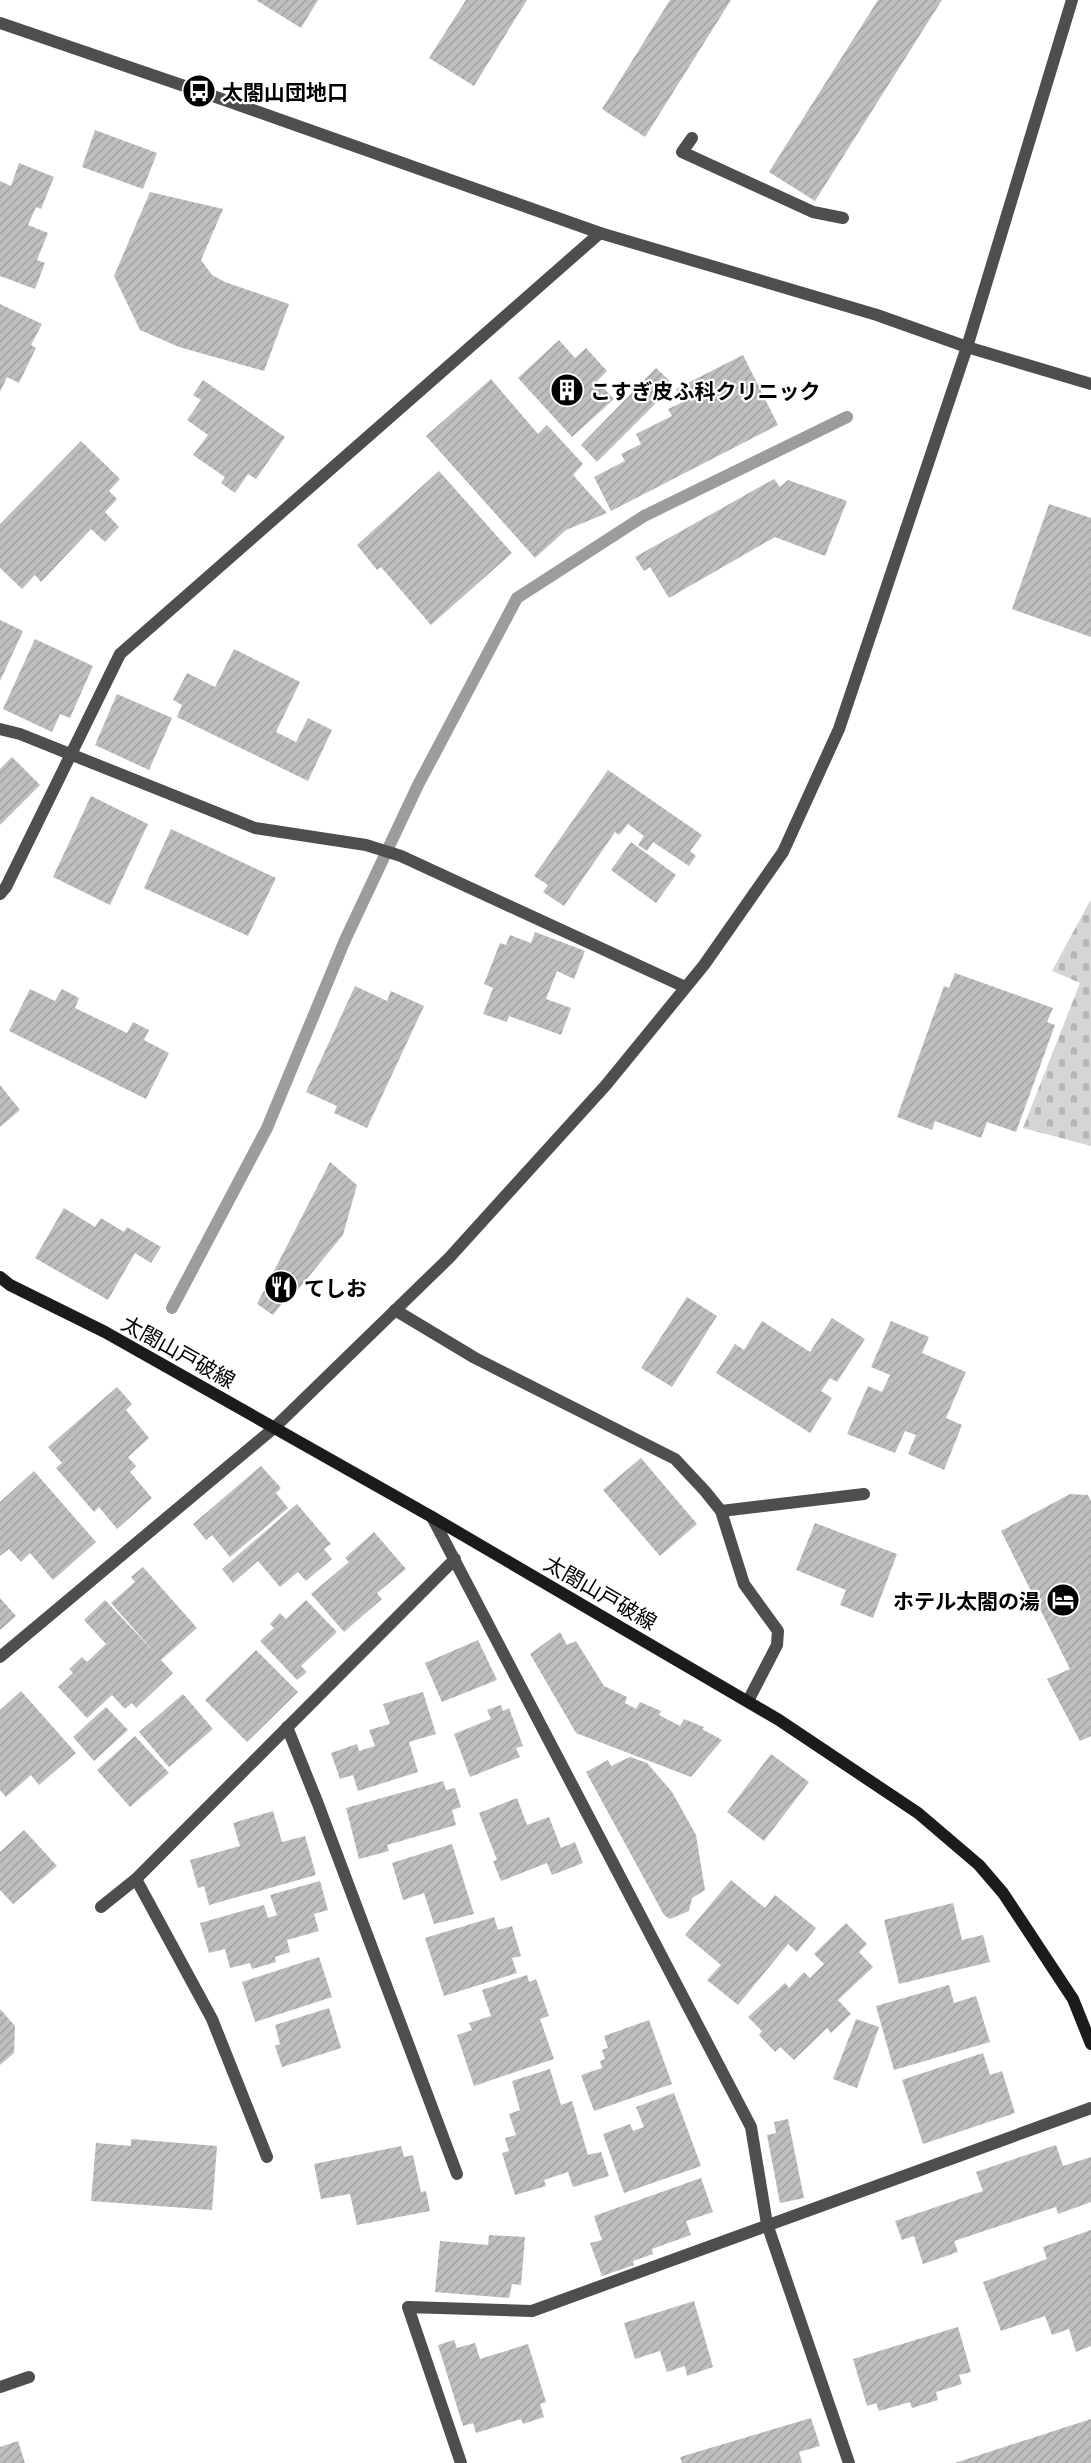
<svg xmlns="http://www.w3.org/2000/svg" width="1091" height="2463" font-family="Lato,'Noto Sans JP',sans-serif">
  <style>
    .cemetery { fill: url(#cemetery-stones) }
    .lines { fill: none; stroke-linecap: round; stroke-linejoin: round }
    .stream { stroke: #9c9c9c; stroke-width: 12 }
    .building { fill: url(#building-hatch) }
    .service { stroke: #4e4e4e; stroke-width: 12 }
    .minor { stroke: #4e4e4e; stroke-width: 12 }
    .tertiary { stroke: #4e4e4e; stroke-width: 12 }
    .secondary { stroke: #1b1b1b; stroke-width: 12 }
    .labels { text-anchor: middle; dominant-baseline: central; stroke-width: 4.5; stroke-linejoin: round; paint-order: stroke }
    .poi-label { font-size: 21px; font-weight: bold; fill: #000; stroke: #fff; text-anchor: start }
    .street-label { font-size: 21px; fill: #000; stroke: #fff }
  </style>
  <defs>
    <pattern id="cemetery-stones" width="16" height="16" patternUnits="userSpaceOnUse" patternTransform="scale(1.5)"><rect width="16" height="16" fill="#d5d5d5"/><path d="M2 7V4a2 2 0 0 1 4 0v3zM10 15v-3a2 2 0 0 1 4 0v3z" fill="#b5b5b5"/></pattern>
    <pattern id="building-hatch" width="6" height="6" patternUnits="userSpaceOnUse" patternTransform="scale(1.5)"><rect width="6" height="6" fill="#bebebe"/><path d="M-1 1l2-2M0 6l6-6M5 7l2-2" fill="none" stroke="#a2a2a2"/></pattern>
  </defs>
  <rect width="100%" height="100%" fill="#fff"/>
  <polygon class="cemetery" points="1090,901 1091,901 1091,1146 1023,1128 1080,983 1052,971"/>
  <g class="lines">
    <polyline class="stream" points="172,1308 267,1128 345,940 418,785 517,598 644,516 847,417"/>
  </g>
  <g class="building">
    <polygon points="256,0 318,0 301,28"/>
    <polygon points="466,0 527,0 474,86 429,58"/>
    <polygon points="670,0 731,0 645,137 602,109"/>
    <polygon points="878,0 942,0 815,201 769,172"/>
    <polygon points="95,130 157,153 143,189 82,167"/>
    <polygon points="19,163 54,177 41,209 36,207 28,225 48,233 37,260 45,263 35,289 0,276 0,181 11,186"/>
    <polygon points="150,192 223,209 201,260 212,275 225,282 289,304 264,371 179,347 140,330 114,276"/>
    <polygon points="0,304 42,324 31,345 36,348 19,383 7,377 0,392"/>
    <polygon points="559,340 575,358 586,348 607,371 597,381 614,399 572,437 518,378"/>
    <polygon points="743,355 778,425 611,511 594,477 625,461 621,454 641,444 636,434 672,416 668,409 683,402 676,389"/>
    <polygon points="656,368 674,385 597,462 581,445"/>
    <polygon points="491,379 538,434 547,425 583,464 573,475 607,513 566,530 535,558 426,436"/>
    <polygon points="203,380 285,437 256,479 248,474 235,493 221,483 225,477 193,455 208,435 187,420 201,400 193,395"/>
    <polygon points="81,441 120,479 109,491 117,499 105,512 119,527 105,542 91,529 41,582 35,575 22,589 0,568 0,524"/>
    <polygon points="439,471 512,553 431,625 381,567 377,570 357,545"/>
    <polygon points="774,479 780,487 788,480 847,501 825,556 775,537 669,598 650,567 644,571 635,557"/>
    <polygon points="1049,504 1091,518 1091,637 1012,609"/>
    <polygon points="0,620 23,631 0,681"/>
    <polygon points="35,639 93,666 70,718 60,714 52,732 3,709"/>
    <polygon points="234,649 300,682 276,732 296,742 308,718 332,730 308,781 177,717 182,705 173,700 187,673 215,687"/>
    <polygon points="117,694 172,718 149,770 95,745"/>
    <polygon points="12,757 40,785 0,825 0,769"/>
    <polygon points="608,770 702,835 690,851 696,856 689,866 653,842 647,851 638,845 644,836 628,824 619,835 615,832 564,906 543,892 548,885 534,876"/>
    <polygon points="91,796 148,824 110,905 53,877"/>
    <polygon points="171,829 276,878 248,936 144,888"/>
    <polygon points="631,842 676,875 656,903 611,870"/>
    <polygon points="535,932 585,951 574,979 557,971 546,999 571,1008 561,1035 509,1016 507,1022 483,1014 493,988 484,984 500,943 506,945 510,935 531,943"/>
    <polygon points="955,973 1053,1008 1047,1022 1055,1025 1016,1132 987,1122 981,1138 935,1121 932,1130 897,1117 944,986 949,988"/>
    <polygon points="355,986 387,1001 391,991 424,1006 367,1128 334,1113 337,1106 306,1092"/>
    <polygon points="30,989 55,1001 62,989 79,998 75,1008 127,1033 133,1022 149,1030 144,1040 169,1053 146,1099 9,1031"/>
    <polygon points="0,1085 20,1110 0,1127"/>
    <polygon points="330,1162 357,1185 343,1235 287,1303 284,1301 273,1315 257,1304"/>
    <polygon points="64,1208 95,1227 101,1218 124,1232 127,1227 161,1247 151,1263 135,1253 108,1300 35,1258"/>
    <polygon points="687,1297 717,1316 672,1387 641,1368"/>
    <polygon points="832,1318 865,1339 837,1382 830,1378 821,1391 832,1398 810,1433 716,1373 735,1344 744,1350 762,1321 810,1352"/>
    <polygon points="891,1321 929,1337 922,1353 966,1372 946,1418 962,1425 944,1470 908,1454 916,1435 905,1431 895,1453 847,1434 868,1386 882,1392 890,1375 871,1367"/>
    <polygon points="117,1387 132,1404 126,1410 149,1438 128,1457 136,1466 130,1472 152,1498 117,1529 99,1507 94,1512 56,1468 62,1463 48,1447"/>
    <polygon points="641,1458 697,1524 660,1556 603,1490"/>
    <polygon points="261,1466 281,1488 276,1493 288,1508 230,1557 212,1535 206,1540 193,1524"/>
    <polygon points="34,1471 96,1542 53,1580 30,1553 21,1562 9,1549 0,1556 0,1502"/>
    <polygon points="1070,1494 1088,1495 1091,1501 1091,1736 1080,1741 1047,1679 1070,1669 1001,1531"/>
    <polygon points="297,1504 331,1544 324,1549 332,1559 306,1581 298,1572 280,1587 258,1561 233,1583 222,1569"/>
    <polygon points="815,1523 897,1554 873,1618 840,1605 846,1590 796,1570"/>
    <polygon points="374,1532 406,1569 377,1593 382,1599 344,1632 311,1594 349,1562 345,1558"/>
    <polygon points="143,1567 197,1628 161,1660 173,1673 136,1708 132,1703 125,1709 112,1695 87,1718 58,1687 73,1673 69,1669 82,1657 87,1662 106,1644 84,1620 105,1600 156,1654 111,1603 135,1582 131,1577"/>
    <polygon points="0,1598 16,1616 0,1630"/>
    <polygon points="306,1600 337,1632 301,1666 307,1672 297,1680 260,1641 274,1628 270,1624 280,1613 286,1619"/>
    <polygon points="560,1632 567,1645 576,1641 604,1686 627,1697 625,1703 636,1709 640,1702 661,1711 659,1715 680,1726 684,1719 704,1727 702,1729 722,1740 691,1777 576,1733 530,1654"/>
    <polygon points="478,1640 497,1680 442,1702 425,1663"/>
    <polygon points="256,1650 298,1692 247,1742 205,1700"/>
    <polygon points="21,1691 76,1753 39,1785 31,1775 6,1797 0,1790 0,1710"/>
    <polygon points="423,1692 436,1734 409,1742 418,1772 358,1791 353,1775 340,1779 331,1753 357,1744 359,1751 375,1746 369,1730 390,1724 383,1704"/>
    <polygon points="183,1694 213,1729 169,1767 139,1732"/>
    <polygon points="501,1705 503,1711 509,1708 523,1746 516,1748 520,1757 470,1777 454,1734 491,1719 487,1710"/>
    <polygon points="106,1707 128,1730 94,1761 73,1737"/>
    <polygon points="135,1736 169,1773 130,1807 97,1770"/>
    <polygon points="771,1754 809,1782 764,1841 727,1812"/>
    <polygon points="630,1757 647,1763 672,1792 696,1835 705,1890 692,1898 689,1911 670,1919 664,1915 586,1772 608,1760 611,1766"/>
    <polygon points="443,1781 446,1790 455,1788 461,1807 452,1810 456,1825 387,1845 389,1851 359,1859 346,1808"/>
    <polygon points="517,1798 527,1825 549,1817 561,1848 575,1842 583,1863 552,1875 547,1863 501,1881 493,1861 497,1860 479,1813"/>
    <polygon points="273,1811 282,1842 305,1836 316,1875 209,1905 204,1886 198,1888 190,1860 240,1846 233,1823"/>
    <polygon points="24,1830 57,1866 13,1904 0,1890 0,1852"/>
    <polygon points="452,1844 474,1914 434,1924 424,1893 403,1900 392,1863"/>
    <polygon points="731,1880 765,1908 775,1895 816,1928 797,1952 788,1944 738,2005 707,1980 721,1965 685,1935"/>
    <polygon points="320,1881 328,1910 314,1914 319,1931 287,1940 290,1952 275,1957 276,1962 252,1969 250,1963 230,1968 225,1949 209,1953 200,1923 264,1905 268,1918 277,1915 270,1895"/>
    <polygon points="953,1903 962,1940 983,1935 990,1962 899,1984 884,1920"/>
    <polygon points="494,1917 498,1930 512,1926 521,1956 512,1958 517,1973 444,1996 425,1938"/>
    <polygon points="846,1923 867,1944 859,1952 873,1967 838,2000 851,2014 831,2033 827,2028 794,2060 780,2047 775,2052 759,2035 762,2031 748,2017 785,1983 789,1988 804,1972 810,1978 824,1964 814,1954"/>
    <polygon points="319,1957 332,1997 255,2022 242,1982"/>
    <polygon points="527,1975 529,1982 536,1979 549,2016 540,2019 554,2059 474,2086 457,2035 472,2030 469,2023 491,2016 482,1990"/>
    <polygon points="949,1985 954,2003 976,1996 990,2042 894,2070 876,2006"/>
    <polygon points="329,2008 341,2048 282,2067 275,2046 280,2044 275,2025"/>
    <polygon points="0,2009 15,2026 14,2053 0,2065"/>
    <polygon points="856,2019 879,2027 857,2088 833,2079"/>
    <polygon points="649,2020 672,2084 594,2111 581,2075 602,2068 600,2061 605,2059 602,2050 608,2048 604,2036"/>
    <polygon points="983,2053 990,2075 1002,2071 1015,2113 923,2144 902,2080"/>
    <polygon points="550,2069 561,2105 572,2101 588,2155 601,2152 609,2176 573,2187 568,2172 544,2180 546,2186 515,2195 502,2153 509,2151 505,2138 516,2135 509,2114 520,2110 512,2081"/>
    <polygon points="674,2093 701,2166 624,2193 603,2134 630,2124 633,2131 644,2127 636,2107"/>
    <polygon points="788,2119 804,2198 780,2203 767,2135 776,2133 774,2122"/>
    <polygon points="131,2139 217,2146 212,2210 91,2201 96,2143 131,2146"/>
    <polygon points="1056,2145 1063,2166 1091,2157 1091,2202 1058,2214 1056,2207 954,2241 958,2252 923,2264 914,2236 902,2240 895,2221 983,2191 976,2172"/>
    <polygon points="401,2146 404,2157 413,2155 421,2192 426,2191 430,2211 357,2225 350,2194 321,2199 314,2164"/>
    <polygon points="701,2178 713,2212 686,2221 691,2235 652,2249 653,2254 633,2261 634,2265 602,2276 590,2243 602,2240 594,2216"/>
    <polygon points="1091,2230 1091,2346 1076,2352 1069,2329 1052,2335 1045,2316 1001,2331 983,2282 1047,2259 1043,2247"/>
    <polygon points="489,2235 525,2237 521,2285 512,2284 509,2298 435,2292 440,2241 488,2245"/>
    <polygon points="694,2301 713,2367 687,2376 685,2366 667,2372 660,2351 635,2359 624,2323"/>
    <polygon points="958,2327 971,2372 959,2375 962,2384 936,2392 938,2400 912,2408 910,2402 879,2411 876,2403 867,2406 853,2359"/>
    <polygon points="454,2340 457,2348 475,2343 480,2359 528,2344 546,2402 540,2404 544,2417 523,2424 521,2419 476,2433 473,2423 463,2426 438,2345"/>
    <polygon points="811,2418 820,2446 799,2452 802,2463 682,2463 680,2457"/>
    <polygon points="1091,2419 1091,2463 955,2463"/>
    <polygon points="18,2441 25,2463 0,2463 0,2447"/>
  </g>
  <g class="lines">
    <g class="service">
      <polyline points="692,138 682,152 813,212 843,218"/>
      <polyline points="395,1310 475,1358 675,1459 705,1491 721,1511 744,1584 778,1631 777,1645 748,1701"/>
      <polyline points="721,1511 864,1494"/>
      <polyline points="287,1727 318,1804 457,2174"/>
      <polyline points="136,1879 212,2019 267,2157"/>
      <polyline points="101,1907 136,1879 455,1559"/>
    </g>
    <g class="minor">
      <polyline points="0,729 20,734 255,828 366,845 401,856 685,987"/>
      <polyline points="0,894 6,887 120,654 600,233"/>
      <polyline points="432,1517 751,2127 767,2224 849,2463"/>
      <polyline points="0,1657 274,1428"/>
      <polyline points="0,2387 29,2377"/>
      <polyline points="461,2463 408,2307 532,2311 1091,2108"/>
    </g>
    <g class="tertiary">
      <polyline points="0,23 199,91 600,233 877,315 967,347 1091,384"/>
      <polyline points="274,1428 449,1258 606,1085 704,965 783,852 839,729 967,347 1072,0"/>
    </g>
    <polyline class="secondary" points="0,1277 10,1285 105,1332 432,1517 779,1720 918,1813 979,1865 1003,1893 1073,1999 1091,2044"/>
  </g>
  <defs>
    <g id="bus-disc" transform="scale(1.725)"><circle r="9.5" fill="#000" stroke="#fff"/><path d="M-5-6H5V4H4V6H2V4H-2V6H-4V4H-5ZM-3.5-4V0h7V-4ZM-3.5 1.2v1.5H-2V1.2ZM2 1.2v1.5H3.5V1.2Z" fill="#fff"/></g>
    <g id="building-disc" transform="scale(1.725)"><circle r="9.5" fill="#000" stroke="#fff"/><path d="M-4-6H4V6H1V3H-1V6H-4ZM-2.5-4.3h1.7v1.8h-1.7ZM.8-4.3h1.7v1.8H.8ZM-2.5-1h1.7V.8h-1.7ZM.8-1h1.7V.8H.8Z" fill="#fff"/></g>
    <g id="restaurant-disc" transform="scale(1.725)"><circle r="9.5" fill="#000" stroke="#fff"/><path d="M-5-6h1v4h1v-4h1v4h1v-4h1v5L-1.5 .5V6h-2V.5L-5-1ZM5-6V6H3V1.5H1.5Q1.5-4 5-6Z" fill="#fff"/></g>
    <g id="hotel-disc" transform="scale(1.725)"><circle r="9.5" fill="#000" stroke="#fff"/><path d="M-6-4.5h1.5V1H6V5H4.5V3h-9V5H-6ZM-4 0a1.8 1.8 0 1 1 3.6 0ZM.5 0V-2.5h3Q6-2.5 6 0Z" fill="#fff"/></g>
  </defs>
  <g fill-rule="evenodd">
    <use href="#bus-disc" x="199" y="91"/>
    <use href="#building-disc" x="567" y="390"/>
    <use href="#restaurant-disc" x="281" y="1287"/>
    <use href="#hotel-disc" x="1063" y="1600"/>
  </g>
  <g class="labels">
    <g class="poi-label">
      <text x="222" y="91">太閤山団地口</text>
      <text x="590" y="390">こすぎ皮ふ科クリニック</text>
      <text x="304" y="1287">てしお</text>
      <text x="1040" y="1600" text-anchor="end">ホテル太閤の湯</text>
    </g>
    <g class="street-label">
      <text transform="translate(179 1351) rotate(29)">太閤山戸破線</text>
      <text transform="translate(601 1592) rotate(30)">太閤山戸破線</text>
    </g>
  </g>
</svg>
